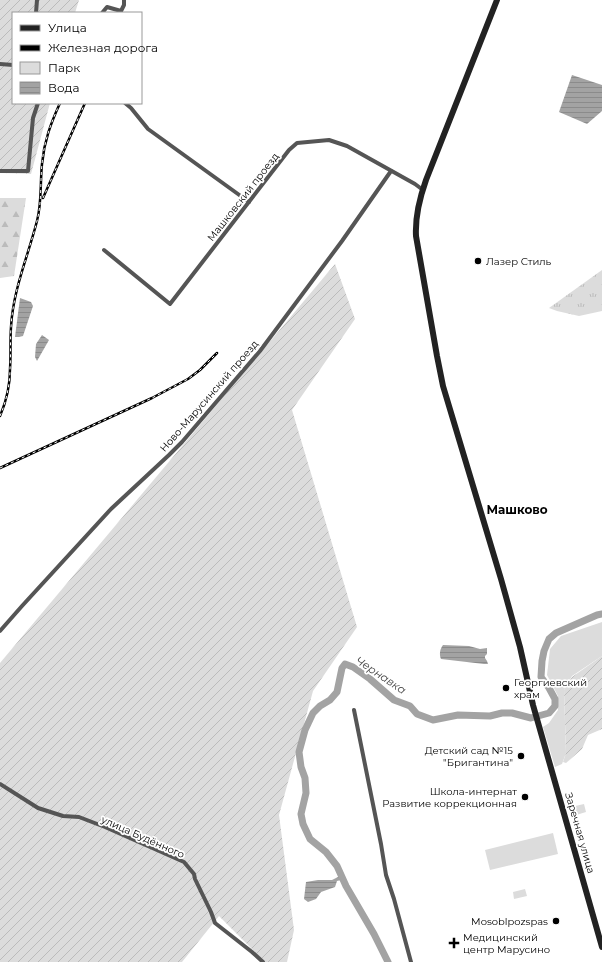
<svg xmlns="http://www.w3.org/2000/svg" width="602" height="962" font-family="Montserrat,sans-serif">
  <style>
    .grass { fill: url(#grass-tufts) }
    .forest { fill: url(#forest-firs) }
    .park { fill: #dcdcdc }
    .garden { fill: url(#garden-furrows) }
    .water { fill: url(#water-rules) }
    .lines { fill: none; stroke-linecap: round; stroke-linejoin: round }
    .river { stroke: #a3a3a3; stroke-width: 7 }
    .street { stroke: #555; stroke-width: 4 }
    .secondary { stroke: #222; stroke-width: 6 }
    .rail-casing { stroke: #000; stroke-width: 2.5 }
    .rail { stroke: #fff; stroke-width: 1; stroke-dasharray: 3; stroke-linecap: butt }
    .poi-dot { fill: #000; stroke: #fff; stroke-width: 1.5 }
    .labels { text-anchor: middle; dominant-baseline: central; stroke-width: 3.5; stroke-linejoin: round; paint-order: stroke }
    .street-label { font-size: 10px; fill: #000; stroke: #fff }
    .poi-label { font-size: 10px; fill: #000; stroke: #fff; text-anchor: start }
    .water-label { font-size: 11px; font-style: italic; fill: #444; stroke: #fff }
    .quarter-label { font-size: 12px; font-weight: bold; fill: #000; stroke: #fff }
  </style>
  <defs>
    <pattern id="grass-tufts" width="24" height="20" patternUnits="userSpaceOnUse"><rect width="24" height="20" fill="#dcdcdc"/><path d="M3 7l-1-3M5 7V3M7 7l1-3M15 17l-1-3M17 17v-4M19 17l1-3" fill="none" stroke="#bbb"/></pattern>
    <pattern id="forest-firs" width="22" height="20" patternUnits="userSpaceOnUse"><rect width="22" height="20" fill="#dcdcdc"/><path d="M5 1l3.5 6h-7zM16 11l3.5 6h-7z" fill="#bbb"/></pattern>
    <pattern id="garden-furrows" width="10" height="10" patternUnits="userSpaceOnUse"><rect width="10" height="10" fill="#dcdcdc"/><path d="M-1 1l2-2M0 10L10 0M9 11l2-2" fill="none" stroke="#bbb"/></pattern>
    <pattern id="water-rules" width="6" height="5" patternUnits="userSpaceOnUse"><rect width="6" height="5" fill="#a3a3a3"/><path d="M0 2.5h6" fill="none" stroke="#8b8b8b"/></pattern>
  </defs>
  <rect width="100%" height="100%" fill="#fff"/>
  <polygon class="grass" points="602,270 602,311 579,316 557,311 549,308"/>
  <polygon class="forest" points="0,198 26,198 14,276 0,278"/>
  <g class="park">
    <polygon points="602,622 602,656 572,676 564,690 566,753 562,764 555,767 543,727 549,723 558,710 558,696 547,675 550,649 561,636"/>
    <polygon points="584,804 586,812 573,816 571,807"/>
    <polygon points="553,833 558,854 490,870 485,850"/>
    <polygon points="525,889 527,896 514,899 513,892"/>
  </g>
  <g class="garden">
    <polygon points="0,0 79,0 75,13 13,13 13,103 50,103 31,174 0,173"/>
    <polygon points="335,264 355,319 292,410 357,627 313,691 279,815 294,930 287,962 265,962 219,916 182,962 0,962 0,663"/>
    <polygon points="602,656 602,729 588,735 582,749 566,763 563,762 566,753 564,690 572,677"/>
  </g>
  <g class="water">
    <polygon points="572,75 602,85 602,111 587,124 559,112"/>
    <polygon points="20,298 31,302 33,306 23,336 19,337 15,337"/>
    <polygon points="42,335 49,340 37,361 35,357 36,344"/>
    <path d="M443,645L469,646L480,649L487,648V654L485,656V658L487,661L488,664H484L441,659C439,654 440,649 443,645Z"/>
    <polygon points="340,876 341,880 337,881 335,887 321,892 316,899 308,902 304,899 306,882 318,880 332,880"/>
  </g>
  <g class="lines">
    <polyline class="river" points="388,962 374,934 346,886 337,866 326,852 310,839 303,824 301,814 306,793 305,778 301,767 299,752 305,730 313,713 320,706 330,700 337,692 342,668 345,664 353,667 370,679 394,700 410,706 417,714 433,720 458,715 490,716 502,713 512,713 531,718 549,713 555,706 555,699 549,688 541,677 542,661 544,651 549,639 556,633 597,615 602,614"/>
    <g class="street">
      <polyline points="36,13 37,0"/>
      <polyline points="102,13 107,7 121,11"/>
      <polyline points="120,13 124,5 124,0"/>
      <polyline points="0,64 13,65"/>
      <polyline points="125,103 131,108 148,129 249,202"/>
      <polyline points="0,171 28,171 33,118 38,103"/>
      <polyline points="104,250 170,304 289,150 297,143 329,140 347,146 415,184 423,190"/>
      <polyline points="0,631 22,606 111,509 169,455 182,442 260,351 342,241 391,171"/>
      <polyline points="354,710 381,844 386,875 394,899 411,962"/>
      <polyline points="0,784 38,808 63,816 79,817 105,827 184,862 194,874 195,879 211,912 215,923 252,952 263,962"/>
    </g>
    <path class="secondary" d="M497,0L426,180C420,197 415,217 416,236L437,356L443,386L501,579L520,647L533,705L602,947"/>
    <g class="rail-casing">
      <g id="rail">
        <polyline points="43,198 85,103"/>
        <path d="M0,416C6,402 10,385 10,369C11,355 10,341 11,327C13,290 28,256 37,221C42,202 40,183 42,164C44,141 51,123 60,103"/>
        <polyline points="0,468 152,398 188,379 200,370 217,353"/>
      </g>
    </g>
    <use href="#rail" class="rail"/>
  </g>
  <g class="poi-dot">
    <circle cx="478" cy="261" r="4"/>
    <circle cx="506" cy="688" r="4"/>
    <circle cx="521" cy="756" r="4"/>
    <circle cx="525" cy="797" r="4"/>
    <circle cx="556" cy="921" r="4"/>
    <path d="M452 937h4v4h4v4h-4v4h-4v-4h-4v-4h4z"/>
  </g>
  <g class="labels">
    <g class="street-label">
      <text transform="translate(243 197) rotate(-52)">Машковский проезд</text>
      <text transform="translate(209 396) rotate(-49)">Ново-Марусинский проезд</text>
      <text transform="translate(580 833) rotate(74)">Заречная улица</text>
      <text transform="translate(143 837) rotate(24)">улица Будённого</text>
    </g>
    <g class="poi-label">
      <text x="486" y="261">Лазер Стиль</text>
      <text x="514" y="682">Георгиевский<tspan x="514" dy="12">храм</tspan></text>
      <text x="513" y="750" text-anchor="end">Детский сад №15<tspan x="513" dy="12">"Бригантина"</tspan></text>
      <text x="517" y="791" text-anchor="end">Школа-интернат<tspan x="517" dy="12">Развитие коррекционная</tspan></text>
      <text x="548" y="921" text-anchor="end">Mosoblpozspas</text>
      <text x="463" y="937">Медицинский<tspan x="463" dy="12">центр Марусино</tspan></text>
    </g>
    <g class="water-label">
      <text transform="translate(381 675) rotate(34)">Чернавка</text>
    </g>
    <g class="quarter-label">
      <text x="517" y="509">Машково</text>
    </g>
  </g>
  <rect x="12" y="12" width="130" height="92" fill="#ffffff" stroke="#999999"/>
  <rect x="20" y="25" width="20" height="6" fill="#222222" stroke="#999999"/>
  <text x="48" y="32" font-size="12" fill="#000000">Улица</text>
  <rect x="20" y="45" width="20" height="6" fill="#000000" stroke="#999999"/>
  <text x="48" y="52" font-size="12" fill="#000000">Железная дорога</text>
  <rect x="20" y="62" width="20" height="12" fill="#dcdcdc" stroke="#999999"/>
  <text x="48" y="72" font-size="12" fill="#000000">Парк</text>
  <rect x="20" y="82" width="20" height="12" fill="url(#water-rules)" stroke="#999999"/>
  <text x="48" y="92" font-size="12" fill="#000000">Вода</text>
</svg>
